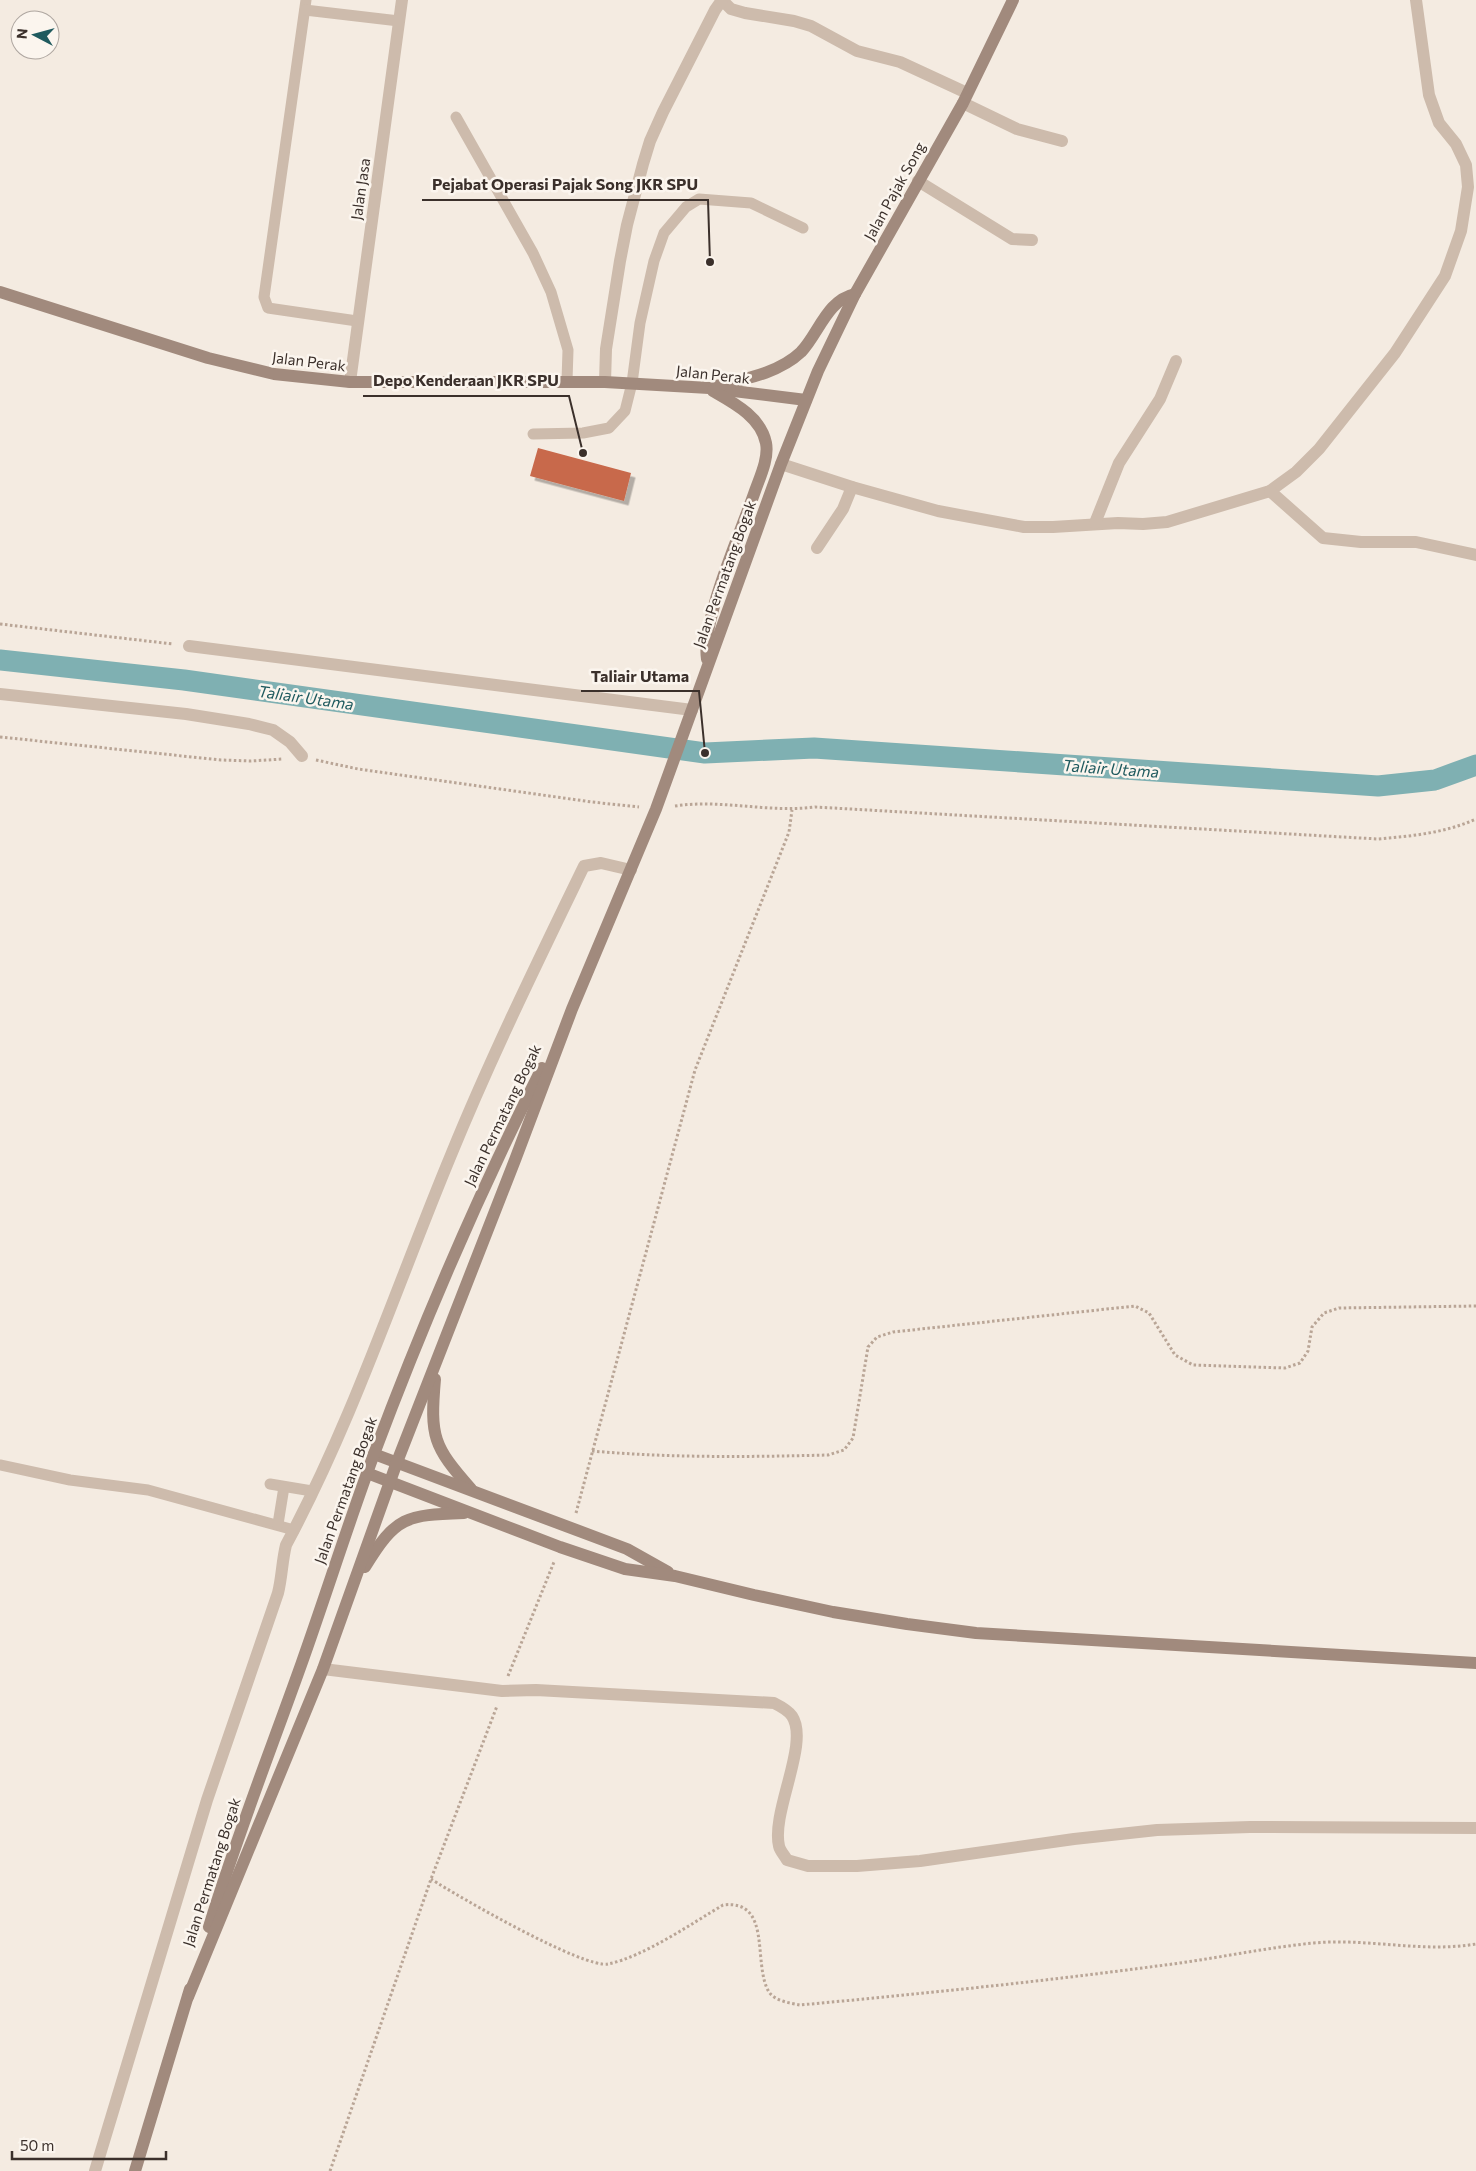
<svg xmlns="http://www.w3.org/2000/svg" width="1476" height="2171" font-family="Commissioner,sans-serif">
  <style>
    .lines { fill: none; stroke-linecap: round; stroke-linejoin: round }
    .canal { stroke: #7fb0b2; stroke-width: 21 }
    .building { fill: #c8694b; filter: url(#shadow) }
    .path { stroke: #b9a596; stroke-width: 3; stroke-dasharray: 2.5 2.5; stroke-linecap: butt }
    .lane { stroke: #cdbbac; stroke-width: 11 }
    .street { stroke: #cdbbac; stroke-width: 12 }
    .secondary { stroke: #a18a7d; stroke-width: 12 }
    .labels { text-anchor: middle; dominant-baseline: central; stroke-width: 5; stroke-linejoin: round; paint-order: stroke }
    .street-label { font-size: 15px; fill: #3b302b; stroke: #fbf5ee }
    .water-label { font-size: 16px; font-style: italic; fill: #1f5a5e; stroke: #fbf5ee }
    .leader { fill: none; stroke: #3b302b; stroke-width: 2 }
    .callout-dot { fill: #3b302b; stroke: #fbf5ee; stroke-width: 2 }
    .callout-label { font-size: 16px; text-anchor: middle; font-weight: bold; fill: #3b302b; stroke: #fbf5ee; stroke-width: 5; stroke-linejoin: round; paint-order: stroke }
  </style>
  <defs>
    <filter id="shadow"><feDropShadow dx="4.5" dy="4.5" stdDeviation="0" flood-color="#0004"/></filter>
  </defs>
  <rect width="100%" height="100%" fill="#f4ebe1"/>
  <g class="lines">
    <polyline class="canal" points="0,660 184,680 705,753 814,748 1378,786 1435,780 1476,765"/>
  </g>
  <polygon class="building" points="538,448 631,473 624,501 530,476"/>
  <g class="lines">
    <g class="path">
      <polyline points="0,624 173,644"/>
      <polyline points="0,737 221,760 251,761 283,759"/>
      <polyline points="316,760 358,769 592,802 639,807"/>
      <path d="M675,806C722,799 768,813 815,807L1378,839C1412,836 1445,833 1476,819"/>
      <path d="M592,1451C671,1458 749,1457 828,1455L844,1450L853,1438L868,1347L877,1337L893,1332L1135,1306L1149,1313L1175,1355L1193,1365L1285,1368L1300,1363L1308,1351L1312,1327L1324,1313L1339,1308L1476,1306"/>
      <polyline points="576,1513 695,1070 789,832 792,810"/>
      <polyline points="508,1676 554,1562"/>
      <path d="M431,1879C457,1896 584,1969 608,1964C643,1957 691,1924 723,1905C773,1899 752,1964 769,1992C775,2001 790,2003 800,2005C919,1994 1038,1982 1157,1966C1209,1960 1262,1948 1314,1943C1368,1938 1422,1953 1476,1944"/>
      <polyline points="330,2171 431,1879 497,1706"/>
    </g>
    <g class="lane">
      <polyline points="306,0 264,297 268,308 357,321"/>
      <polyline points="305,10 399,21"/>
      <polyline points="456,117 533,253 551,292 568,350 567,381"/>
      <polyline points="533,434 583,433 609,428 625,411 632,383 640,323 654,261 664,233 686,207 699,199 751,203 803,228"/>
      <polyline points="0,1465 70,1480 148,1490 294,1530"/>
      <polyline points="270,1484 312,1491"/>
      <polyline points="278,1524 284,1487"/>
    </g>
    <g class="street">
      <polyline points="722,0 731,9 745,13 794,21 811,26 857,51 900,62 967,93"/>
      <polyline points="963,103 1017,129 1062,141"/>
      <polyline points="918,181 1012,239 1032,240"/>
      <polyline points="350,382 402,0"/>
      <polyline points="605,382 606,349 620,261 627,225 643,164 650,141 663,112 715,10 722,0"/>
      <polyline points="781,464 852,487 938,511 1024,527 1053,527 1118,523 1143,524 1167,522 1270,491 1296,472 1319,449 1395,353 1445,276 1461,231 1468,187 1466,165 1456,144 1439,123 1429,95 1416,0"/>
      <polyline points="1270,491 1323,538 1361,542 1416,542 1476,555"/>
      <polyline points="1095,523 1119,463 1160,399 1176,361"/>
      <polyline points="817,548 843,509 852,487"/>
      <polyline points="189,646 692,710"/>
      <polyline points="0,694 186,714 249,724 273,730 290,742 302,756"/>
      <path d="M323,1669L502,1691L536,1690L774,1703C780,1706 788,1710 792,1716C810,1743 771,1812 779,1846C780,1851 785,1856 787,1860L808,1866H857L920,1861L1074,1839L1157,1830L1250,1827L1476,1828"/>
      <path d="M95,2171L207,1800L278,1593C282,1577 282,1561 286,1545C353,1420 397,1285 451,1155C491,1057 538,961 584,866L601,863L631,870"/>
    </g>
    <g class="secondary">
      <polyline points="0,292 208,358 274,374 350,382 605,382 709,388 806,400"/>
      <path d="M716,386C745,379 779,373 801,352C819,333 827,300 855,294"/>
      <path d="M707,659C701,620 741,532 755,491C760,477 769,458 766,443C761,417 734,403 713,391"/>
      <path d="M435,1379C430,1437 433,1446 471,1489"/>
      <polyline points="374,1454 627,1549 668,1572"/>
      <polyline points="367,1473 560,1547 625,1569 675,1576 754,1595 833,1612 907,1624 976,1633 1476,1663"/>
      <path d="M365,1567C396,1516 406,1515 464,1513"/>
      <path d="M209,1927C236,1838 270,1752 301,1665C326,1595 348,1524 374,1454C423,1323 479,1193 542,1068"/>
      <polyline points="188,1997 323,1669 397,1462 515,1160 572,1009 656,809 781,464 818,371 855,294 963,103 1013,0"/>
      <polyline points="135,2171 190,1989"/>
    </g>
  </g>
  <g class="labels">
    <g class="street-label">
      <text transform="translate(360 189) rotate(-82)">Jalan Jasa</text>
      <text transform="translate(894 191) rotate(-61)">Jalan Pajak Song</text>
      <text transform="translate(309 361) rotate(7)">Jalan Perak</text>
      <text transform="translate(713 374) rotate(6)">Jalan Perak</text>
      <text transform="translate(724 574) rotate(-70)">Jalan Permatang Bogak</text>
      <text transform="translate(502 1115) rotate(-64)">Jalan Permatang Bogak</text>
      <text transform="translate(345 1490) rotate(-70)">Jalan Permatang Bogak</text>
      <text transform="translate(211 1872) rotate(-72)">Jalan Permatang Bogak</text>
    </g>
    <g class="water-label">
      <text transform="translate(306 697) rotate(8)">Taliair Utama</text>
      <text transform="translate(1111 768) rotate(4)">Taliair Utama</text>
    </g>
  </g>
  <path class="leader" d="M710 262L708 200H422M583 453L569 396H363M705 753L699 691H581"/>
  <g class="callout-dot">
    <circle cx="710" cy="262" r="5"/>
    <circle cx="583" cy="453" r="5"/>
    <circle cx="705" cy="753" r="5"/>
  </g>
  <g class="callout-label">
    <text x="565" y="190">Pejabat Operasi Pajak Song JKR SPU</text>
    <text x="466" y="386">Depo Kenderaan JKR SPU</text>
    <text x="640" y="682">Taliair Utama</text>
  </g>
  <g transform="translate(35 35) rotate(276)"><circle r="24" fill="#fbf5ee" stroke="#aea6a0"/>
  <path d="M0-4L9 19L0 12L-9 19Z" fill="#1f5a5e"/>
  <text y="-8" font-size="14" font-weight="bold" text-anchor="middle" fill="#3b302b">N</text>
  </g>
  <path d="M12 2151v8h154v-8" fill="none" stroke="#3b302b" stroke-width="2.5"/>
  <text x="20" y="2151" font-size="15" fill="#3b302b" stroke="#fbf5ee" stroke-width="4" paint-order="stroke">50 m</text>
</svg>
